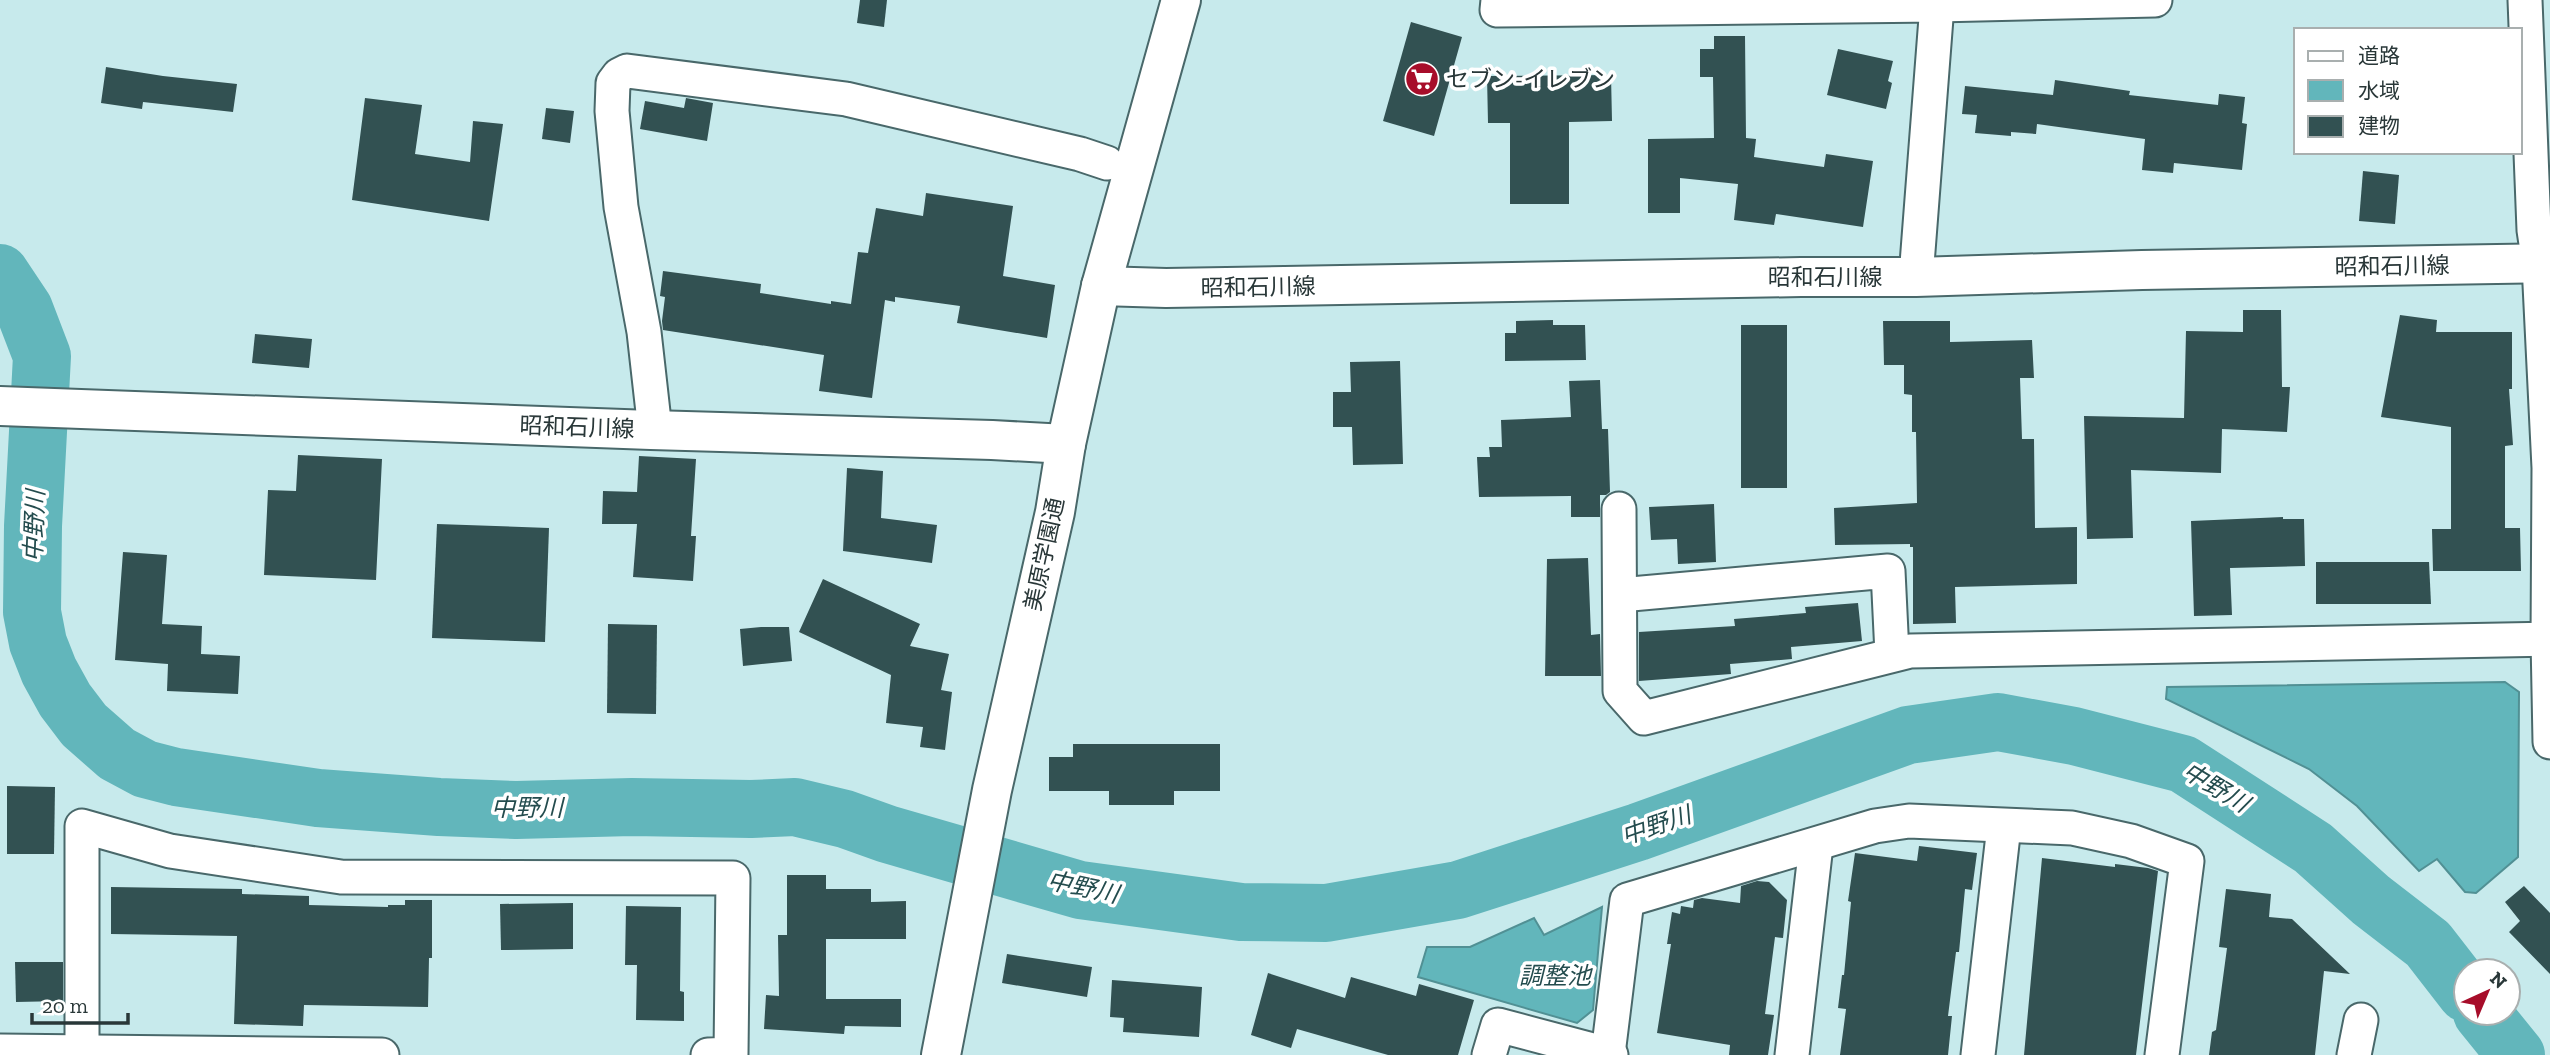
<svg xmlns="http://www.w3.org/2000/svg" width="2550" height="1055" font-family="'Zilla Slab','Noto Sans JP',serif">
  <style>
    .water { fill: #62b6bb; stroke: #519094; stroke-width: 2 }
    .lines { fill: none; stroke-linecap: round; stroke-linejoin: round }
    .river { stroke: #62b6bb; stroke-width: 58 }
    .building { fill: #325152 }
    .street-casing { stroke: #49686a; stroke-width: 37 }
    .secondary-casing { stroke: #49686a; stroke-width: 42 }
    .street { stroke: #fff; stroke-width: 33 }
    .secondary { stroke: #fff; stroke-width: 38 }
    .labels { text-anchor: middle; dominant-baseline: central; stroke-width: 7; stroke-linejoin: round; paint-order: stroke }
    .poi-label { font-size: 23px; fill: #293738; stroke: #fff; text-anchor: start }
    .street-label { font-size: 23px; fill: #293738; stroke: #fff }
    .water-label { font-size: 24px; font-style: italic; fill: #244c4e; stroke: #fff }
  </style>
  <rect width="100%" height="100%" fill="#c7eaec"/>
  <g class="water">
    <polygon points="2505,682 2519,692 2518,857 2476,893 2465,892 2437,859 2419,871 2357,806 2309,769 2166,699 2167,687"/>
    <polygon points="1602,907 1593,1010 1577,1023 1418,977 1427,947 1470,947 1534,918 1544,935"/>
  </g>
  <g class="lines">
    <g class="river">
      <polyline points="0,273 24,309 42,356 33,526 32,612 38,643 49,671 65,700 84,725 117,754 145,769 176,777 318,798 439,807 516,810 632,807 751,809 795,807 845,819 887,834 1080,890 1241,912 1326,913 1458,890 1638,832 1908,735 1998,722 2074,736 2183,764 2313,848 2371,900 2428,944 2466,993"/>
      <polyline points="2482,1013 2516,1055"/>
    </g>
  </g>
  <g class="building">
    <polygon points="860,0 887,0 884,27 857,23"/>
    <polygon points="1411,22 1462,37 1434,136 1383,121"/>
    <polygon points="1714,36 1745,36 1746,138 1756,139 1754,157 1824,167 1826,154 1873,161 1863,227 1776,214 1774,225 1734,220 1738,184 1680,178 1680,213 1648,213 1648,139 1714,138 1713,77 1700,77 1700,49 1714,49"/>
    <polygon points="1838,49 1893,61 1888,81 1892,83 1886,109 1827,95"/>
    <polygon points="106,67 163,76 237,84 233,112 143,102 142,109 101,103"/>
    <polygon points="1611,75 1612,121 1569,122 1569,204 1510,204 1510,123 1488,123 1487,76"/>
    <polygon points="2055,80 2130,91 2129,95 2218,105 2219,94 2245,97 2242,123 2247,124 2242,170 2174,163 2173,173 2142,170 2145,139 2037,124 2036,134 2011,132 2011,136 1975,133 1977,115 1962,114 1965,86 2053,95"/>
    <polygon points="365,98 422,105 415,154 470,162 473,121 503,124 489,221 352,200"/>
    <polygon points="686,98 713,103 707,141 640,129 645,101 684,108"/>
    <polygon points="546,108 574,111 570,143 542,139"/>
    <polygon points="2363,171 2399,175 2395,224 2359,221"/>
    <polygon points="926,193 1013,206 1003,276 1055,285 1047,338 957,323 960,306 895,297 895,302 885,300 872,398 819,391 824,355 663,330 662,321 665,297 660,296 663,271 761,284 760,293 831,304 831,301 851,304 858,252 868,253 876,208 923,216"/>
    <polygon points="2243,310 2281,310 2282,387 2290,387 2287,432 2222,429 2221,473 2131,470 2133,538 2087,539 2084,416 2184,418 2186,331 2243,332"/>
    <polygon points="2400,315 2437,320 2436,332 2512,332 2512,389 2509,389 2513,445 2505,446 2505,528 2520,528 2521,571 2433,571 2432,529 2451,529 2451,427 2381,417"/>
    <polygon points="1553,320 1553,325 1585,325 1586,360 1505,361 1505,333 1516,333 1516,321"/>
    <polygon points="1883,321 1950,321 1950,342 2032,340 2034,378 2020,378 2022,439 2034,439 2035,528 2077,527 2077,584 1955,587 1956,623 1913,624 1913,547 1910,547 1910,544 1835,545 1834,508 1917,503 1916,432 1912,432 1912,395 1904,394 1904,365 1884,365"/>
    <rect x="1741" y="325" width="46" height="163"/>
    <polygon points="255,334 312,339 309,368 252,363"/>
    <polygon points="1400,361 1403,464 1353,465 1352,427 1333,427 1333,392 1351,392 1350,362"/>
    <polygon points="1600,380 1602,429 1608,429 1610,492 1606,495 1600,495 1600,517 1571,517 1571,496 1479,497 1477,457 1490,457 1489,447 1502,447 1501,420 1571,417 1569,381"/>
    <polygon points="298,455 382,459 376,580 264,575 268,490 296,491"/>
    <polygon points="639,456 696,459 691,536 696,536 693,581 633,577 637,524 602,524 603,491 637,492"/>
    <polygon points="847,468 883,471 881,518 937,525 932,563 843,551"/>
    <polygon points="1714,504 1716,562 1678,564 1677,539 1651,540 1649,507"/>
    <polygon points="2283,517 2283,519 2304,519 2305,566 2230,568 2232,615 2194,616 2191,521"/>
    <polygon points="437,524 549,528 545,642 432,638"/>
    <polygon points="123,552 167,555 162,624 202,626 201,654 240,656 238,694 167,691 168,664 115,660"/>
    <polygon points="1588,558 1591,635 1600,634 1601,676 1545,676 1547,559"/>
    <polygon points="2316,562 2429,562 2431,604 2316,604"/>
    <polygon points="823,579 920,624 910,646 949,654 941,690 952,692 945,750 920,747 923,727 886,723 891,675 799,632"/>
    <polygon points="1858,603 1862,641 1791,647 1792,659 1730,664 1731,674 1639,681 1639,632 1735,626 1734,619 1806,613 1805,607"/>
    <polygon points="608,624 657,625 656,714 607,713"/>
    <polygon points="761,627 789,627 792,661 743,666 740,629"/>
    <polygon points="1073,744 1220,744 1220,791 1174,791 1174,805 1109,805 1109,791 1049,791 1049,757 1073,757"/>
    <polygon points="7,786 55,787 54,854 7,854"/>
    <polygon points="1919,846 1977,853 1972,890 1965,889 1959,952 1956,952 1948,1016 1952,1016 1948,1055 1840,1055 1846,1009 1838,1008 1842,975 1844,975 1851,902 1848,901 1855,853 1917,861"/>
    <polygon points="2042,858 2115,867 2115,864 2148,868 2158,871 2136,1055 2024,1055"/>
    <polygon points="787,875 826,875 826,889 871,889 871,902 906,901 906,939 826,939 826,999 901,999 901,1027 845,1026 844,1034 764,1029 766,995 779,996 778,935 787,935"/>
    <polygon points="1757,881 1769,882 1787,900 1783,938 1775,937 1765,1014 1774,1015 1768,1055 1729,1055 1730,1045 1657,1033 1671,944 1667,944 1672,912 1680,914 1681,906 1693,908 1694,900 1702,898 1740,903 1741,886"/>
    <polygon points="2524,886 2550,913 2550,974 2509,932 2520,921 2505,902"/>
    <polygon points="111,887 242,889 242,894 309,896 309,905 388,907 388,905 405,905 405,900 432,900 432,958 429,958 428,1007 304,1005 303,1026 234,1024 237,936 111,934"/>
    <polygon points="2226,889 2271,894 2269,917 2292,919 2350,974 2324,971 2315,1055 2209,1055 2212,1032 2216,1030 2227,948 2219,947"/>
    <polygon points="573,903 573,949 501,950 500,904"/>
    <polygon points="626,906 681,907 680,991 684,992 684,1021 636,1020 637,965 625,965"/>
    <polygon points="1007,954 1092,967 1087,997 1002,983"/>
    <polygon points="15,962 63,962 63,1001 16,1002"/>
    <polygon points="1268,973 1345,998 1351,977 1416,996 1419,984 1474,1000 1458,1055 1388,1055 1297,1029 1291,1048 1251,1035"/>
    <polygon points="1112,980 1202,987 1199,1037 1123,1032 1124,1018 1110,1017"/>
  </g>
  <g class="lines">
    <g class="street-casing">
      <g id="street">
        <polyline points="1498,0 1497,10 1937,5 1916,277"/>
        <polyline points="2525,0 2534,230 2539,264 2549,468 2548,639 2550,742"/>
        <polyline points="1937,5 2155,0"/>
        <polyline points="655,430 644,332 621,207 612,111 613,83 619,75 627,71 846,99 1080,154 1107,163"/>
        <polyline points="1619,509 1620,691 1644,718 1910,651 2550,639"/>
        <polyline points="1620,595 1888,571 1892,654"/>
        <polyline points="0,1051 382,1055"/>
        <polyline points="1608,1054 1627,900 1875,826 1909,821 2072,828 2131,841 2187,861 2162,1055"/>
        <polyline points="82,1055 82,826 170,851 341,877 733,878 731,1054 708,1055"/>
        <polyline points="1489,1055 1498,1025 1611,1055"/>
        <polyline points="1792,1055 1816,845"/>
        <polyline points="1978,1055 2004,826"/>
        <polyline points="2354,1055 2361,1020"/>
      </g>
    </g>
    <g class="secondary-casing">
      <g id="secondary">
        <polyline points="1101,286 1166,288 1801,277 1916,277 2142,270 2550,263"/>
        <polyline points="0,406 651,430 992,440 1066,444"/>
        <polyline points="941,1055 992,790 1055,512 1066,444 1101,286 1181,0"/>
      </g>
    </g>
    <use href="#street" class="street"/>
    <use href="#secondary" class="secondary"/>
  </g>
  <defs>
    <g id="supermarket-disc" transform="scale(1.75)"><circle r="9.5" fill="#a70d2a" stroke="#fff"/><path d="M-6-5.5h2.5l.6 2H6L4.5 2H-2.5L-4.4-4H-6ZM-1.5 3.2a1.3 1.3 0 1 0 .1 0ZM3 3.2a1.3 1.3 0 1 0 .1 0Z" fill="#fff"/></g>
  </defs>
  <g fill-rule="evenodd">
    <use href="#supermarket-disc" x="1422" y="79"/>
  </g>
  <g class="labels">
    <g class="poi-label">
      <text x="1446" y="79">セブン-イレブン</text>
    </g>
    <g class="street-label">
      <text transform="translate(2392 266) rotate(-1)">昭和石川線</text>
      <text x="1825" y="277">昭和石川線</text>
      <text transform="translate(1258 287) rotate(-1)">昭和石川線</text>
      <text transform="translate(577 427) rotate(2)">昭和石川線</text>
      <text transform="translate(1044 554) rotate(-78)">美原学園通</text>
    </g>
    <g class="water-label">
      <text transform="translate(34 526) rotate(-88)">中野川</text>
      <text transform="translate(2216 787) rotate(31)">中野川</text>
      <text x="527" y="807">中野川</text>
      <text transform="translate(1656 825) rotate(-19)">中野川</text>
      <text transform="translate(1083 887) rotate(12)">中野川</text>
      <text x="1555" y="975">調整池</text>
    </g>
  </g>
  <rect x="2294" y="28" width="228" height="126" fill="#ffffff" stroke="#a9afaf" stroke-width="2"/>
  <rect x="2308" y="51" width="35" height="10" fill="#ffffff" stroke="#a9afaf" stroke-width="2"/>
  <text x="2358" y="63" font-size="21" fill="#293738">道路</text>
  <rect x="2308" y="80" width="35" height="21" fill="#62b6bb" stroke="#a9afaf" stroke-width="2"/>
  <text x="2358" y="98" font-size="21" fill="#293738">水域</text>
  <rect x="2308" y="116" width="35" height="21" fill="#325152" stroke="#a9afaf" stroke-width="2"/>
  <text x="2358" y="133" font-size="21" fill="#293738">建物</text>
  <g transform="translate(2487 992) rotate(44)"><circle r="33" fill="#ffffff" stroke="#a9afaf" stroke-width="2"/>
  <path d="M0-5L12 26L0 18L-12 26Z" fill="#a70d2a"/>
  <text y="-10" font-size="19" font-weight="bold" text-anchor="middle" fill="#293738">N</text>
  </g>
  <path d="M32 1013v10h96v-10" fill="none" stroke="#293738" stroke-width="3.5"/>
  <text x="42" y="1013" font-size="21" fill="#293738" stroke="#ffffff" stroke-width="5" paint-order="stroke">20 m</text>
</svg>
